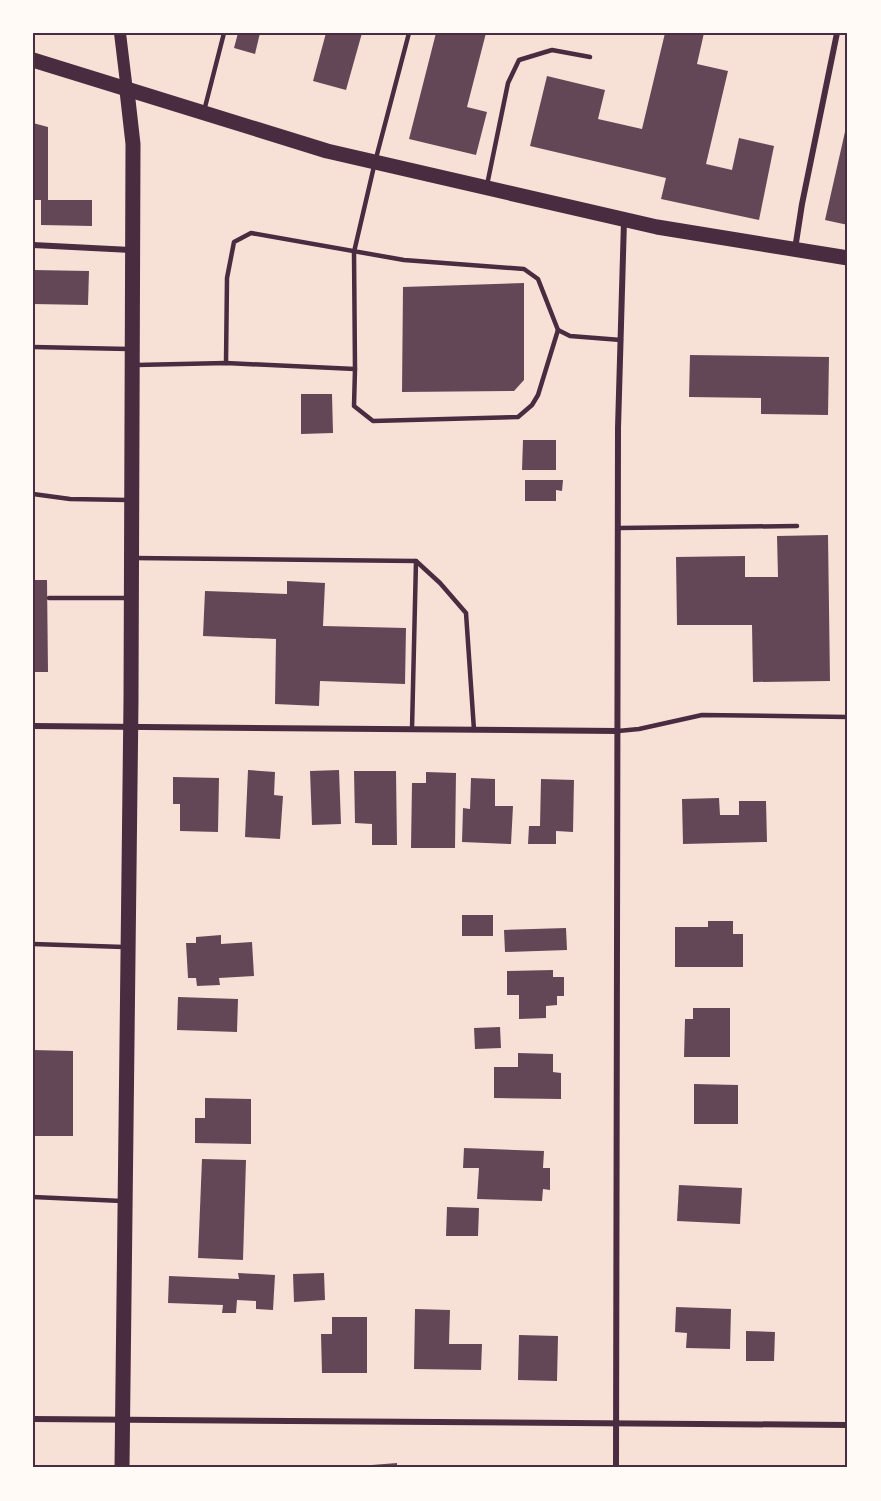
<svg xmlns="http://www.w3.org/2000/svg" width="881" height="1501" font-family="Lato,sans-serif">
  <style>
    .building { fill: #644757 }
    .lines { fill: none; stroke-linecap: round; stroke-linejoin: round }
    .service { stroke: #4a2c40; stroke-width: 4.5 }
    .minor { stroke: #4a2c40; stroke-width: 6 }
    .secondary { stroke: #4a2c40; stroke-width: 12 }
    .primary { stroke: #4a2c40; stroke-width: 15 }
    .neatline { fill: none; stroke: #4a2c40; stroke-width: 2 }
  </style>
  <rect width="100%" height="100%" fill="#f7e1d7"/>
  <g class="building">
    <polygon points="238,33 260,33 255,54 234,48"/>
    <polygon points="326,33 362,33 346,90 313,81"/>
    <polygon points="436,33 486,33 467,107 487,112 476,155 409,139"/>
    <polygon points="665,33 704,33 697,64 728,71 706,164 732,170 739,138 774,146 759,220 661,199 666,178 530,146 547,76 605,90 598,119 642,129"/>
    <polygon points="33,123 48,127 48,200 92,200 92,226 41,225 41,200 33,200"/>
    <polygon points="847,123 848,123 848,225 825,220"/>
    <polygon points="33,270 89,271 88,305 33,304"/>
    <polygon points="524,283 524,380 514,391 402,392 403,287"/>
    <polygon points="690,355 829,357 828,415 761,414 761,398 689,397"/>
    <polygon points="301,394 332,394 333,433 301,434"/>
    <polygon points="523,440 556,440 556,470 522,470"/>
    <polygon points="525,480 563,480 562,491 556,490 556,501 525,501"/>
    <polygon points="828,535 830,681 753,682 752,625 677,625 676,557 745,556 745,577 778,577 777,536"/>
    <polygon points="33,580 47,580 48,672 33,672"/>
    <polygon points="287,581 325,583 323,626 406,628 405,684 320,681 319,706 275,704 276,639 203,636 205,591 287,594"/>
    <polygon points="248,770 275,772 274,795 283,796 280,839 245,837"/>
    <polygon points="339,770 341,824 312,825 310,771"/>
    <polygon points="354,771 396,771 397,845 372,845 372,824 355,823"/>
    <polygon points="426,772 456,773 455,848 411,848 412,783 426,783"/>
    <polygon points="173,777 219,778 218,832 180,831 180,804 173,804"/>
    <polygon points="471,778 495,779 495,806 513,806 511,844 462,842 463,808 470,809"/>
    <polygon points="541,779 574,780 573,832 556,831 556,844 528,844 529,826 540,826"/>
    <polygon points="719,798 720,815 739,815 739,801 766,801 767,842 683,844 682,799"/>
    <rect x="462" y="915" width="31" height="21"/>
    <polygon points="708,921 733,921 733,934 743,934 743,967 675,967 675,927 708,927"/>
    <polygon points="566,928 567,950 505,952 504,930"/>
    <polygon points="221,935 221,944 252,942 254,976 219,978 220,985 197,986 196,978 188,978 186,943 196,943 196,937"/>
    <polygon points="553,970 553,977 564,977 564,996 557,996 557,1005 546,1006 546,1018 519,1019 519,995 507,995 507,971"/>
    <polygon points="178,997 238,999 237,1032 177,1030"/>
    <polygon points="693,1008 730,1008 730,1057 684,1057 685,1019 693,1019"/>
    <polygon points="500,1027 501,1048 475,1049 474,1028"/>
    <polygon points="33,1050 73,1051 73,1136 33,1136"/>
    <polygon points="518,1053 553,1054 553,1072 561,1073 561,1099 494,1098 494,1067 518,1067"/>
    <polygon points="694,1084 738,1085 738,1124 694,1124"/>
    <polygon points="205,1098 251,1099 251,1144 195,1143 195,1118 205,1118"/>
    <polygon points="464,1148 544,1151 543,1168 550,1168 550,1190 543,1189 542,1201 477,1199 479,1168 463,1168"/>
    <polygon points="202,1159 246,1160 243,1260 198,1258"/>
    <polygon points="679,1185 742,1188 740,1224 677,1221"/>
    <polygon points="447,1207 479,1208 478,1236 446,1236"/>
    <polygon points="238,1273 275,1275 273,1310 256,1309 256,1301 237,1300 236,1313 222,1313 223,1305 168,1303 169,1276 239,1279"/>
    <polygon points="324,1273 325,1300 294,1302 293,1274"/>
    <polygon points="676,1307 731,1309 730,1349 686,1348 687,1333 675,1332"/>
    <polygon points="415,1309 450,1310 449,1344 482,1344 481,1370 414,1369"/>
    <polygon points="332,1317 367,1317 367,1373 322,1373 321,1334 332,1334"/>
    <polygon points="746,1331 775,1332 774,1361 746,1361"/>
    <polygon points="519,1335 558,1336 557,1381 518,1380"/>
    <polygon points="397,1463 397,1468 359,1468 359,1466"/>
  </g>
  <g class="lines">
    <g class="service">
      <polyline points="409,33 375,162 354,252 355,369 354,406 373,421 518,417 532,405 538,395 558,330"/>
      <polyline points="204,111 224,33"/>
      <polyline points="487,185 508,83 519,60 552,50 590,57"/>
      <polyline points="33,347 129,349"/>
      <polyline points="226,363 227,278 234,242 251,233 404,260 524,269 538,279 558,330 570,336 621,340"/>
      <polyline points="136,365 226,363 355,369"/>
      <polyline points="33,494 70,499 128,500"/>
      <polyline points="619,528 797,526"/>
      <polyline points="133,558 416,561 440,583 466,613 474,730"/>
      <polyline points="49,598 128,598"/>
      <polyline points="412,729 416,561"/>
      <polyline points="618,731 639,729 702,715 848,717"/>
      <polyline points="33,944 124,947"/>
      <polyline points="33,1197 122,1201"/>
    </g>
    <g class="minor">
      <polyline points="33,245 131,250"/>
      <polyline points="795,249 802,204 837,33"/>
      <polyline points="33,726 618,731"/>
      <polyline points="33,1419 848,1425"/>
      <polyline points="616,1468 618,428 624,221"/>
    </g>
    <polyline class="secondary" points="120,33 127,91"/>
    <g class="primary">
      <polyline points="33,60 327,151 657,227 848,258"/>
      <polyline points="122,1468 131,700 133,144 127,91"/>
    </g>
  </g>
  <rect width="881" height="1501" fill="none" stroke="#fffaf5" stroke-width="69"/>
  <rect x="34" y="34" width="812" height="1432" class="neatline"/>
</svg>
